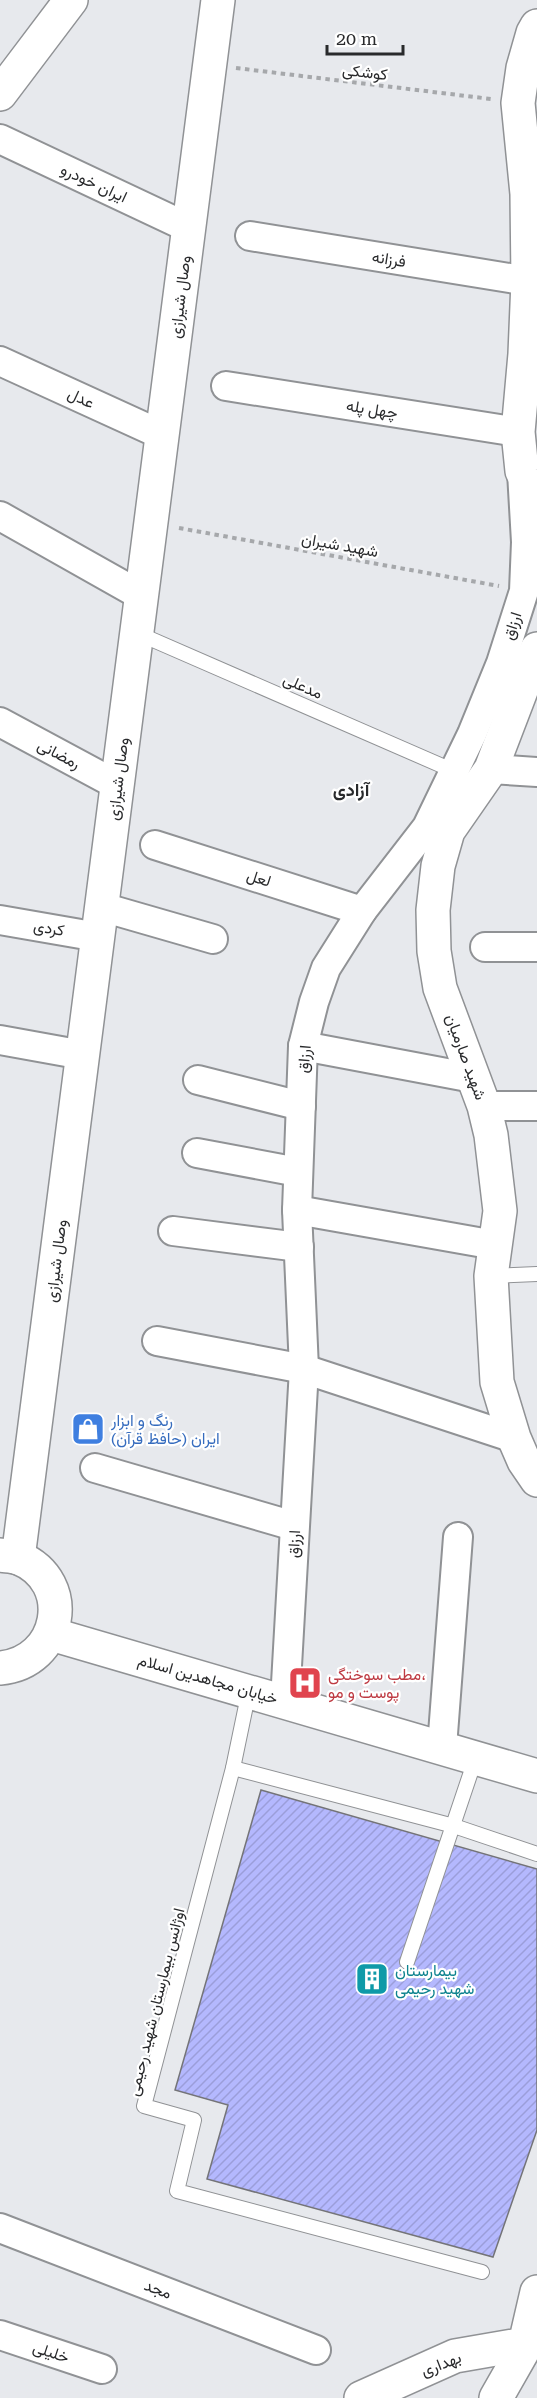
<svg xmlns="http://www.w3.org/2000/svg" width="537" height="2398" font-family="'Roboto Serif',Vazirmatn,serif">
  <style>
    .building { fill: url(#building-hatch); stroke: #747478; stroke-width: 1.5 }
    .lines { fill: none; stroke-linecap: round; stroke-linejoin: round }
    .service-casing { stroke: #909295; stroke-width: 16 }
    .minor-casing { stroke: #909295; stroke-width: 32 }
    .tertiary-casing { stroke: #909295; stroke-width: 36 }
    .secondary-casing { stroke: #909295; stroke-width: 36 }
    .primary-casing { stroke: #909295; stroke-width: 36 }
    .path { stroke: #a6a8ab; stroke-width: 4; stroke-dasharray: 4.5 4.5; stroke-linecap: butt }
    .service { stroke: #fff; stroke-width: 14 }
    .minor { stroke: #fff; stroke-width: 28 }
    .tertiary { stroke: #fff; stroke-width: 33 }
    .secondary { stroke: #fff; stroke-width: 33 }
    .primary { stroke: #fff; stroke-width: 33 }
    .labels { text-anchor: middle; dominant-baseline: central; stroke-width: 4.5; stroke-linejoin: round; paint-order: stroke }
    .street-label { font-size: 16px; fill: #292a2c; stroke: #fff }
    .shop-label { font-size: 16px; fill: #366cbe; stroke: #fff; text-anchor: start }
    .health-label { font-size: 16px; fill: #be3a42; stroke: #fff; text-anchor: start }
    .culture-label { font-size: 16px; fill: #0d838f; stroke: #fff; text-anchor: start }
    .neighbourhood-label { font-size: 18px; font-weight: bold; fill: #292a2c; stroke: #fff }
  </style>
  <defs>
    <pattern id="building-hatch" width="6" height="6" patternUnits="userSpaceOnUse" patternTransform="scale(1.5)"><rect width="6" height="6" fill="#b4b8fe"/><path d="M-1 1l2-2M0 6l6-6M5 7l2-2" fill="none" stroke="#9b9eda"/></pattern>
  </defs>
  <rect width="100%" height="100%" fill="#e7e9ed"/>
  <polygon class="building" points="261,1790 537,1869 537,2130 493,2257 207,2179 228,2105 175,2090"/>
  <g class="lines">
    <g class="service-casing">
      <g id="service">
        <polyline points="137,633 454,771"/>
        <polyline points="491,1276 537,1274"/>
        <polyline points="249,1691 233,1768 144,2106 194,2120 177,2191 482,2272"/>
        <polyline points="233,1768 454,1826 537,1854"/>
        <polyline points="407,1962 476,1757"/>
      </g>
    </g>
    <g class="minor-casing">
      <g id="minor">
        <polyline points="0,139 189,228"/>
        <polyline points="250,236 528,281"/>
        <polyline points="0,361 162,435"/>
        <polyline points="226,386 518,432"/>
        <polyline points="0,516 142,596"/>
        <polyline points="0,722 117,785"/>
        <polyline points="491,769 537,772"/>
        <polyline points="155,845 362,911"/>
        <polyline points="102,907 213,939"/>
        <polyline points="0,920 98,937"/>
        <polyline points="485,947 537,947"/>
        <polyline points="0,1040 83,1055"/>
        <polyline points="303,1046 473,1078"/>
        <polyline points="198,1080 301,1106"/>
        <polyline points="484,1106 537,1106"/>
        <polyline points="197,1153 298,1172"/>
        <polyline points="297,1210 495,1245"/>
        <polyline points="173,1231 299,1247"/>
        <polyline points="157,1341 304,1369 514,1438"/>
        <polyline points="95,1468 294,1526"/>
        <polyline points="285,1701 304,1369 297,1210 303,1046 314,1002 326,968 362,911 427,827 472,734 501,663 524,591 526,542 522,472"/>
        <polyline points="442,1747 458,1537"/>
        <polyline points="0,2228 316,2350"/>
        <polyline points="0,2335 102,2369"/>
      </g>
    </g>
    <g class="tertiary-casing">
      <g id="tertiary">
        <polyline points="537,26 533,33 523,68 518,103 527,194 528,281 525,354 518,432 522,471 537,501"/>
        <polyline points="537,649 491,769 448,831 438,866 433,910 434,951 440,988 484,1106 491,1135 500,1211 491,1276 497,1382 514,1438 524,1461 537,1480"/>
        <polyline points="18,1558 218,0"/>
        <polyline points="361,2398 455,2356 525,2344 537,2292"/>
      </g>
    </g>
    <g class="secondary-casing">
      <g id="secondary">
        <path d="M0,1555C6,1556 13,1556 19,1558C77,1582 61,1663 0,1668"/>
        <polyline points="51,1634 537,1776"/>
        <polyline points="496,2398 537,2326"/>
      </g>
    </g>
    <g class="primary-casing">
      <polyline id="primary" points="0,94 71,0"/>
    </g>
    <g class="path">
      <polyline points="236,68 491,99"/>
      <polyline points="179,528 499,586"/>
    </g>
    <use href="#service" class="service"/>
    <use href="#minor" class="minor"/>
    <use href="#tertiary" class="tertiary"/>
    <use href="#secondary" class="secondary"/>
    <use href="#primary" class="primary"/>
  </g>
  <defs>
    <g id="shop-square" transform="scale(1.725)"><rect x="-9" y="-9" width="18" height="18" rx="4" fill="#3f7fe0" stroke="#fff"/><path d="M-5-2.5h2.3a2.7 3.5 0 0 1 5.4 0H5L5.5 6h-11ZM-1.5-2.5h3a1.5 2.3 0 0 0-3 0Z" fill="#fff"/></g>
    <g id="hospital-square" transform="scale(1.725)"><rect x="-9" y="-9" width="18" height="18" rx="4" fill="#e0444e" stroke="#fff"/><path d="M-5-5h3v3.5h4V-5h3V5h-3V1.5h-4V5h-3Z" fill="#fff"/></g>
    <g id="building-square" transform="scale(1.725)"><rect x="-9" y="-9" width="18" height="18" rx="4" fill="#0f9aa8" stroke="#fff"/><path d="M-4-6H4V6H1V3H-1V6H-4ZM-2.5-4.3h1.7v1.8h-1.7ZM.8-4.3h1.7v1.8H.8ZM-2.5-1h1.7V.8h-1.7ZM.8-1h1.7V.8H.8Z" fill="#fff"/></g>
  </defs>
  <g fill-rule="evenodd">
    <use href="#shop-square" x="88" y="1429"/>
    <use href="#hospital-square" x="305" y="1683"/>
    <use href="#building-square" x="372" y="1979"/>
  </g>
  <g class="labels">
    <g class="street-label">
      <text transform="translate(365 72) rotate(7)">کوشکی</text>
      <text transform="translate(94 183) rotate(25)">ایران خودرو</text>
      <text transform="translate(389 259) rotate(9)">فرزانه</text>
      <text transform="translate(180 297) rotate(-83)">وصال شیرازی</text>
      <text transform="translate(81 398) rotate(25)">عدل</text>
      <text transform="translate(372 409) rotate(9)">چهل پله</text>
      <text transform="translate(340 545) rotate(10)">شهید شیران</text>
      <text transform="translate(512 626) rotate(-72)">ارزاق</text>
      <text transform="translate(303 686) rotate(24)">مدعلی</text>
      <text transform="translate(59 754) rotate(28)">رمضانی</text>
      <text transform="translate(118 779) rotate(-83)">وصال شیرازی</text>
      <text transform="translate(259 878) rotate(18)">لعل</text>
      <text transform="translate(49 928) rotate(10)">کردی</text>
      <text transform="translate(466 1057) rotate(70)">شهید صارمیان</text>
      <text transform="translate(304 1059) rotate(-85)">ارزاق</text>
      <text transform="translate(56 1261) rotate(-83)">وصال شیرازی</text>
      <text transform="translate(294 1544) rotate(-87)">ارزاق</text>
      <text transform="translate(208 1679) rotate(16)">خیابان مجاهدین اسلام</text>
      <text transform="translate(156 2002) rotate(-76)">اوژانس بیمارستان شهید رحیمی</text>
      <text transform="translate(158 2289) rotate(21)">مجد</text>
      <text transform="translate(51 2352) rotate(18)">خلیلی</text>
      <text transform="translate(441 2364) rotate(-21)">بهداری</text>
    </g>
    <g class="shop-label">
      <text x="111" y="1420">رنگ و ابزار<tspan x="111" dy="18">ایران (حافظ قرآن)</tspan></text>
    </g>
    <g class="health-label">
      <text x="328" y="1674">مطب سوختگی،<tspan x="328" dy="18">پوست و مو</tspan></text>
    </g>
    <g class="culture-label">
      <text x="395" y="1970">بیمارستان<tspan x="395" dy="18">شهید رحیمی</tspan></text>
    </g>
    <g class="neighbourhood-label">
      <text x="351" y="789">آزادی</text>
    </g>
  </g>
  <path d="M327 45v9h76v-9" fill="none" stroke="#292a2c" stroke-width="3"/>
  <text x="336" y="45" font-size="18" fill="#292a2c" stroke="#ffffff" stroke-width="4.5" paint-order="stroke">20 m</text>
</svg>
